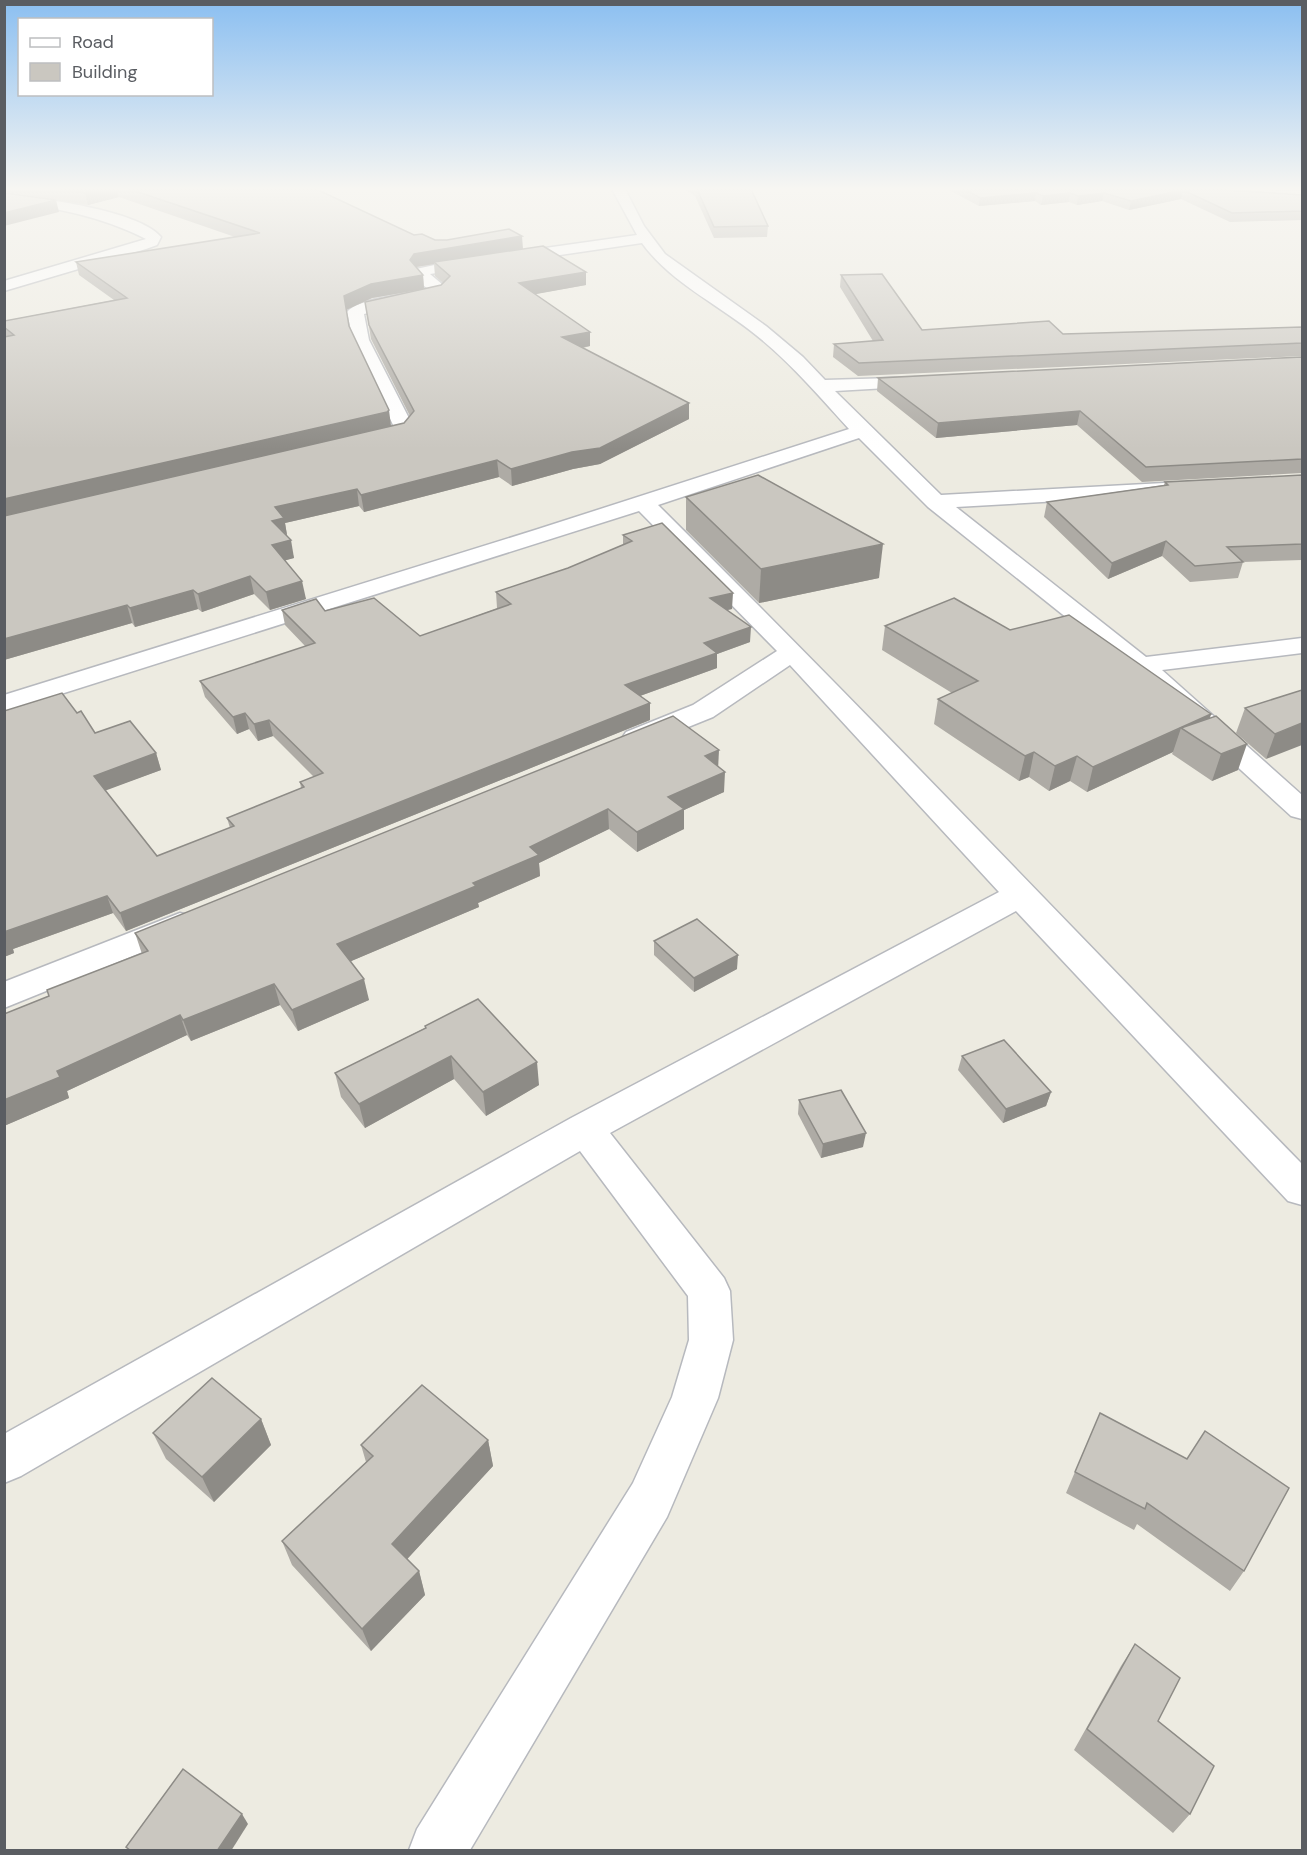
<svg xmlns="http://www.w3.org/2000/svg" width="1307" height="1855" font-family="'DM Sans',sans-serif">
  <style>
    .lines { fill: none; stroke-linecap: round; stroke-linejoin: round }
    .minor-casing { stroke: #b7b9be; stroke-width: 3 }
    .minor { fill: #fff; fill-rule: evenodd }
    .wall { fill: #aeaba5; fill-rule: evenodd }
    .shaded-wall { fill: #8d8b86 }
    .building { fill: #cac7c0; stroke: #8d8b86; stroke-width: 1.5 }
  </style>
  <rect width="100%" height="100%" fill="#edebe1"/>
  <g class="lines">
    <g class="minor-casing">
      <g id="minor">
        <path d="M612,189H625L644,226L665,254L766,326L803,357L825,380L928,377L931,381L928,385L922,386L835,391L941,495L1164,483L1171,485L1174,489L1171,493L1164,495L956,507L1146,657L1302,638V653L1162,670L1302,795V819L1291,816L1132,670L928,507L859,438L658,505C876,721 1087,944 1302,1164V1205L1288,1201L1016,911L610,1133L724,1278L730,1291L733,1340L718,1398L667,1517L470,1850H409L417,1829L633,1483L672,1397L689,1340L688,1296L580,1151L21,1476L4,1483V1434L571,1118L999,892L790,665L713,717L646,744L636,746L626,744L622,738L626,732L693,705L777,651L639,511L4,712V695L535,530L849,429C819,396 791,363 756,335C718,304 671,283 642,243L430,274L449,290L441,297L364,314L369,340L414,428C404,441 375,450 359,446L356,442L359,438L394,427L353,340L347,312C358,298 411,294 430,290L424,286L413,272L416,269L453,261L637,235Z"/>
        <path d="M4,194C40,198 138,210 161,237L157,245L146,249L4,291V281L146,239C101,216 54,207 4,202Z"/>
        <polygon points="180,913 192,916 196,924 192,932 4,1008 4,982"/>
      </g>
    </g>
    <use href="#minor" class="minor"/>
  </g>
  <g class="wall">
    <path d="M4,189H316L414,235L435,240L523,249L501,252L586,272V285L535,294L590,332V346L583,348L689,419L600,464L573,469L512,486L499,477L364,512L359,506L285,523L287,535L294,558L285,560L306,599L270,610L254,594L202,612L198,609L135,627L132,623L4,660V321L114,300L79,275L76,262L235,237L119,197L88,205L4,192ZM434,264L435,276L443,283L441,285L424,289L423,275L416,267ZM420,290L365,302L371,339L410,416L404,423L391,426L349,326L346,310L372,298Z"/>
    <polygon points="684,189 751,189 768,226 767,237 714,238 695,196"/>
    <polygon points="947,189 1214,189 1302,195 1302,220 1230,222 1181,199 1129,210 1102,201 1077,205 1069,202 1041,205 1035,201 979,206"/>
    <polygon points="1236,189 1302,189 1302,193 1302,191"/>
    <polygon points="841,275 922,330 1063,334 1302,327 1302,356 858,376 833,357 834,344 873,341 840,287"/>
    <polygon points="1302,357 1302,473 1142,482 1077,425 936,438 877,391 878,378"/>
    <polygon points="1302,475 1302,560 1243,562 1238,578 1190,582 1162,556 1108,579 1044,517 1047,502 1164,485 1165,482"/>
    <polygon points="686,497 879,578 759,603 686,530"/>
    <polygon points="623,535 732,609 727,610 750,642 717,654 717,668 640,696 650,703 650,720 126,931 113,913 13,949 14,953 4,957 95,733 156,753 161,770 105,790 157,856 230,828 227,818 301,788 300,782 314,777 273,736 258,741 249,729 237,734 205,697 200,681 306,647 285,625 282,610 325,611 420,636 498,608 497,608 496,592 568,568 623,545"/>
    <polygon points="885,626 1010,630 1211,714 1210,718 1238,770 1212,781 1172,754 1173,752 1087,792 1070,781 1049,791 1029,777 1019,781 934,724 938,699 952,693 882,650"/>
    <polygon points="1302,690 1266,759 1236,733 1245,708"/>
    <polygon points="719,767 724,792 684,810 684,829 637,852 609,829 539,863 540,876 478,903 479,907 351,961 369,1000 298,1031 280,1005 191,1041 187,1035 67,1091 69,1098 4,1126 4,1014 49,996 142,954 135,933"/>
    <polygon points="654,941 737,969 694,992 654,955"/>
    <polygon points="425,1026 539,1085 486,1116 454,1079 365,1128 341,1097 335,1073 425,1028"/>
    <polygon points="962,1056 1051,1092 1046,1106 1003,1123 958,1070"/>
    <polygon points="799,1100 863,1147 821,1158 798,1114"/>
    <polygon points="1100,1413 1244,1571 1230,1591 1137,1524 1134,1530 1066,1493"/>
    <polygon points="261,1419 271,1445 214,1502 166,1459 153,1433"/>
    <polygon points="488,1440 493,1466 407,1559 419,1571 425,1595 371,1651 292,1565 282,1541 366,1462 361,1445"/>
    <polygon points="1135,1644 1158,1721 1190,1814 1173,1833 1074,1750 1121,1666"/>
  </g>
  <g class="shaded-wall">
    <polygon points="99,189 117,189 119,197 88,205 85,193"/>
    <polygon points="1183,190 1181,199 1129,210 1131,201"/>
    <polygon points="1036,193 1035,201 979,206 980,198"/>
    <polygon points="1070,193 1069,202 1041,205 1043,196"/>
    <polygon points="1104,193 1102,201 1077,205 1078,196"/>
    <polygon points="56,200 59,212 4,226 4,213"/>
    <polygon points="522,236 523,249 435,263 434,262 434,264 416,267 410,260 414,254"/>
    <polygon points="586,272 586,285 520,297 519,283"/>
    <polygon points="423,275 424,289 372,298 346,310 344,296 371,284"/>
    <polygon points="590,332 590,346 563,351 562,337"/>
    <polygon points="689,403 689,419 600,464 573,469 512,486 511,469"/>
    <polygon points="389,410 391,426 4,518 4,499"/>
    <polygon points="1080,411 1077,425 936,438 938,423"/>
    <polygon points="497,460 499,477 364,512 361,495"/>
    <polygon points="357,489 359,506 285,523 287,535 272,521 275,507"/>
    <polygon points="291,540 294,558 276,563 272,545"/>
    <polygon points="1166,541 1162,556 1108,579 1112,563"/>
    <polygon points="883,544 879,578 759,603 761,569"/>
    <polygon points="250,576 254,594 202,612 198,594"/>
    <polygon points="302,581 306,599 270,610 266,592"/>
    <polygon points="193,590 198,609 135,627 130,608"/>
    <polygon points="733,593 732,609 709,614 710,598"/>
    <polygon points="127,605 132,623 4,660 4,639"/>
    <polygon points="751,627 750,642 717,654 717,668 626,701 625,685 704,643"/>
    <polygon points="650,703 650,720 126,931 120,913"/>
    <polygon points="245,713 249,729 237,734 233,717"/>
    <polygon points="1211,714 1203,738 1181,728"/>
    <polygon points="269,720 273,736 258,741 254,724"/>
    <polygon points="1302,723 1302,745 1266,759 1275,734"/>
    <polygon points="1181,728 1173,752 1087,792 1093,767"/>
    <polygon points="1247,744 1238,770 1212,781 1221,754"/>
    <polygon points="719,750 718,770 705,756"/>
    <polygon points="1034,752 1029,777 1019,781 1025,756"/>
    <polygon points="156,753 161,770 99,793 94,776"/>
    <polygon points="1077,756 1070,781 1049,791 1055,766"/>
    <polygon points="725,772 724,792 684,810 684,829 637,852 637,832 668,797"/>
    <polygon points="608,809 609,829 539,863 540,876 478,903 479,907 342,965 337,944 473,883 530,847"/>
    <polygon points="107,896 113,913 13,949 14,953 4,957 4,932"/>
    <polygon points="738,955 737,969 694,992 694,978"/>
    <polygon points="364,979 369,1000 298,1031 292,1010"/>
    <polygon points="274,984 280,1005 191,1041 183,1020"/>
    <polygon points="180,1015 187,1035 67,1091 69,1098 4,1126 4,1100 57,1071"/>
    <polygon points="451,1056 454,1079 365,1128 359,1104"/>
    <polygon points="537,1062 539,1085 486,1116 483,1092"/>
    <polygon points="1051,1092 1046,1106 1003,1123 1006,1109"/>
    <polygon points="866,1133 863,1147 821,1158 823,1144"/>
    <polygon points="261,1419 271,1445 214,1502 202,1477"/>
    <polygon points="488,1440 493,1466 399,1568 392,1544"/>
    <polygon points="419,1571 425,1595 371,1651 362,1629"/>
    <polygon points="242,1814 248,1824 231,1851 217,1851"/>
  </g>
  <g class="building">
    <polygon points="62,189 99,189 85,193"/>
    <polygon points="129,189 316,189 414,235 422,234 435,240 447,240 509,229 522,236 414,254 410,260 423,275 371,284 344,296 349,326 389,410 387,412 4,499 4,337 14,335 4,327 4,321 127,298 76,262 260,233"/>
    <polygon points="697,189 751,189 768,226 714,227"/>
    <polygon points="964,189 1214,189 1302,195 1302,211 1232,213 1183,190 1131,201 1104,193 1078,196 1070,193 1043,196 1036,193 980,198"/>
    <polygon points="4,193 56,200 4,213"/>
    <polygon points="543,246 586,272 519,283 590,332 562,337 689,403 600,448 572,452 511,469 497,460 361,495 357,489 275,507 284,518 272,521 291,540 272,545 302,581 266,592 250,576 198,594 193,590 130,608 127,605 4,639 4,516 404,423 414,411 369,325 365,302 441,285 450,276 434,262"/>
    <polygon points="882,274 922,330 1049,321 1063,334 1302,327 1302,343 859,363 834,344 883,340 841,275"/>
    <polygon points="1302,357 1302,459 1146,467 1080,411 938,423 878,378"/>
    <polygon points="758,475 883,544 761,569 686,497"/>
    <polygon points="1302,475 1302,544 1227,547 1243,562 1195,566 1166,541 1112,563 1047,502 1168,485 1165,482"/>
    <polygon points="662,523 733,593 710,598 751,627 704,643 717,653 625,685 650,703 120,913 107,896 4,932 4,711 62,693 77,713 81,711 95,733 130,721 156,753 94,776 157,856 234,826 227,818 304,787 300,782 323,773 269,720 254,724 245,713 233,717 200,681 315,643 282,610 316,599 325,611 374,598 420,636 511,604 496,592 568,568 632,541 623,535"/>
    <polygon points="954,598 1010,630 1069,615 1211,714 1093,767 1077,756 1055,766 1034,752 1025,756 938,699 978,681 885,626"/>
    <polygon points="1302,690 1302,723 1275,734 1245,708"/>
    <polygon points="673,716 719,750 705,756 725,772 668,797 684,809 637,832 608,809 530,847 539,855 473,883 476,886 337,944 364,979 292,1010 274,984 183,1020 180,1015 57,1071 60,1077 4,1100 4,1014 49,996 47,990 148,951 135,933"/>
    <polygon points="1216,716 1247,744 1221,754 1181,728"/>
    <polygon points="697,919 738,955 694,978 654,941"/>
    <polygon points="478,999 537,1062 483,1092 451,1056 359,1104 335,1073 426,1028 425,1026"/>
    <polygon points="1004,1040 1051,1092 1006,1109 962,1056"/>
    <polygon points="841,1090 866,1133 823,1144 799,1100"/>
    <polygon points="212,1378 261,1419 202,1477 153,1433"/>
    <polygon points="422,1385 488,1440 392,1544 419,1571 362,1629 282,1541 373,1456 361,1445"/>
    <polygon points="1100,1413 1187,1459 1205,1431 1289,1488 1244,1571 1147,1503 1145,1509 1075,1472"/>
    <polygon points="1135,1644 1180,1678 1158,1721 1214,1766 1190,1814 1087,1729"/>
    <polygon points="183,1769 242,1814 217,1851 131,1851 126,1847"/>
  </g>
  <linearGradient id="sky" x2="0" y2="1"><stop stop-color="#8bbff1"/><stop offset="0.42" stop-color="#f7f6f2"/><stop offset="1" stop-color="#f7f6f2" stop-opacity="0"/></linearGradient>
  <rect width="1307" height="449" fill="url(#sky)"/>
  <rect width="1307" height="1855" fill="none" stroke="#5a5d62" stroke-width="12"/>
  <rect x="18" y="18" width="195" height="78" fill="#ffffff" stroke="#bdbec0" stroke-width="1.5"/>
  <rect x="30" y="38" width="30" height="9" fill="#ffffff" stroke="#bdbec0" stroke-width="1.5"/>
  <text x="72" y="48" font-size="18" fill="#5a5d62">Road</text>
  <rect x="30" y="63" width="30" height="18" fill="#cac7c0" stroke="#bdbec0" stroke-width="1.5"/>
  <text x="72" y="78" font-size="18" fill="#5a5d62">Building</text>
</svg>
